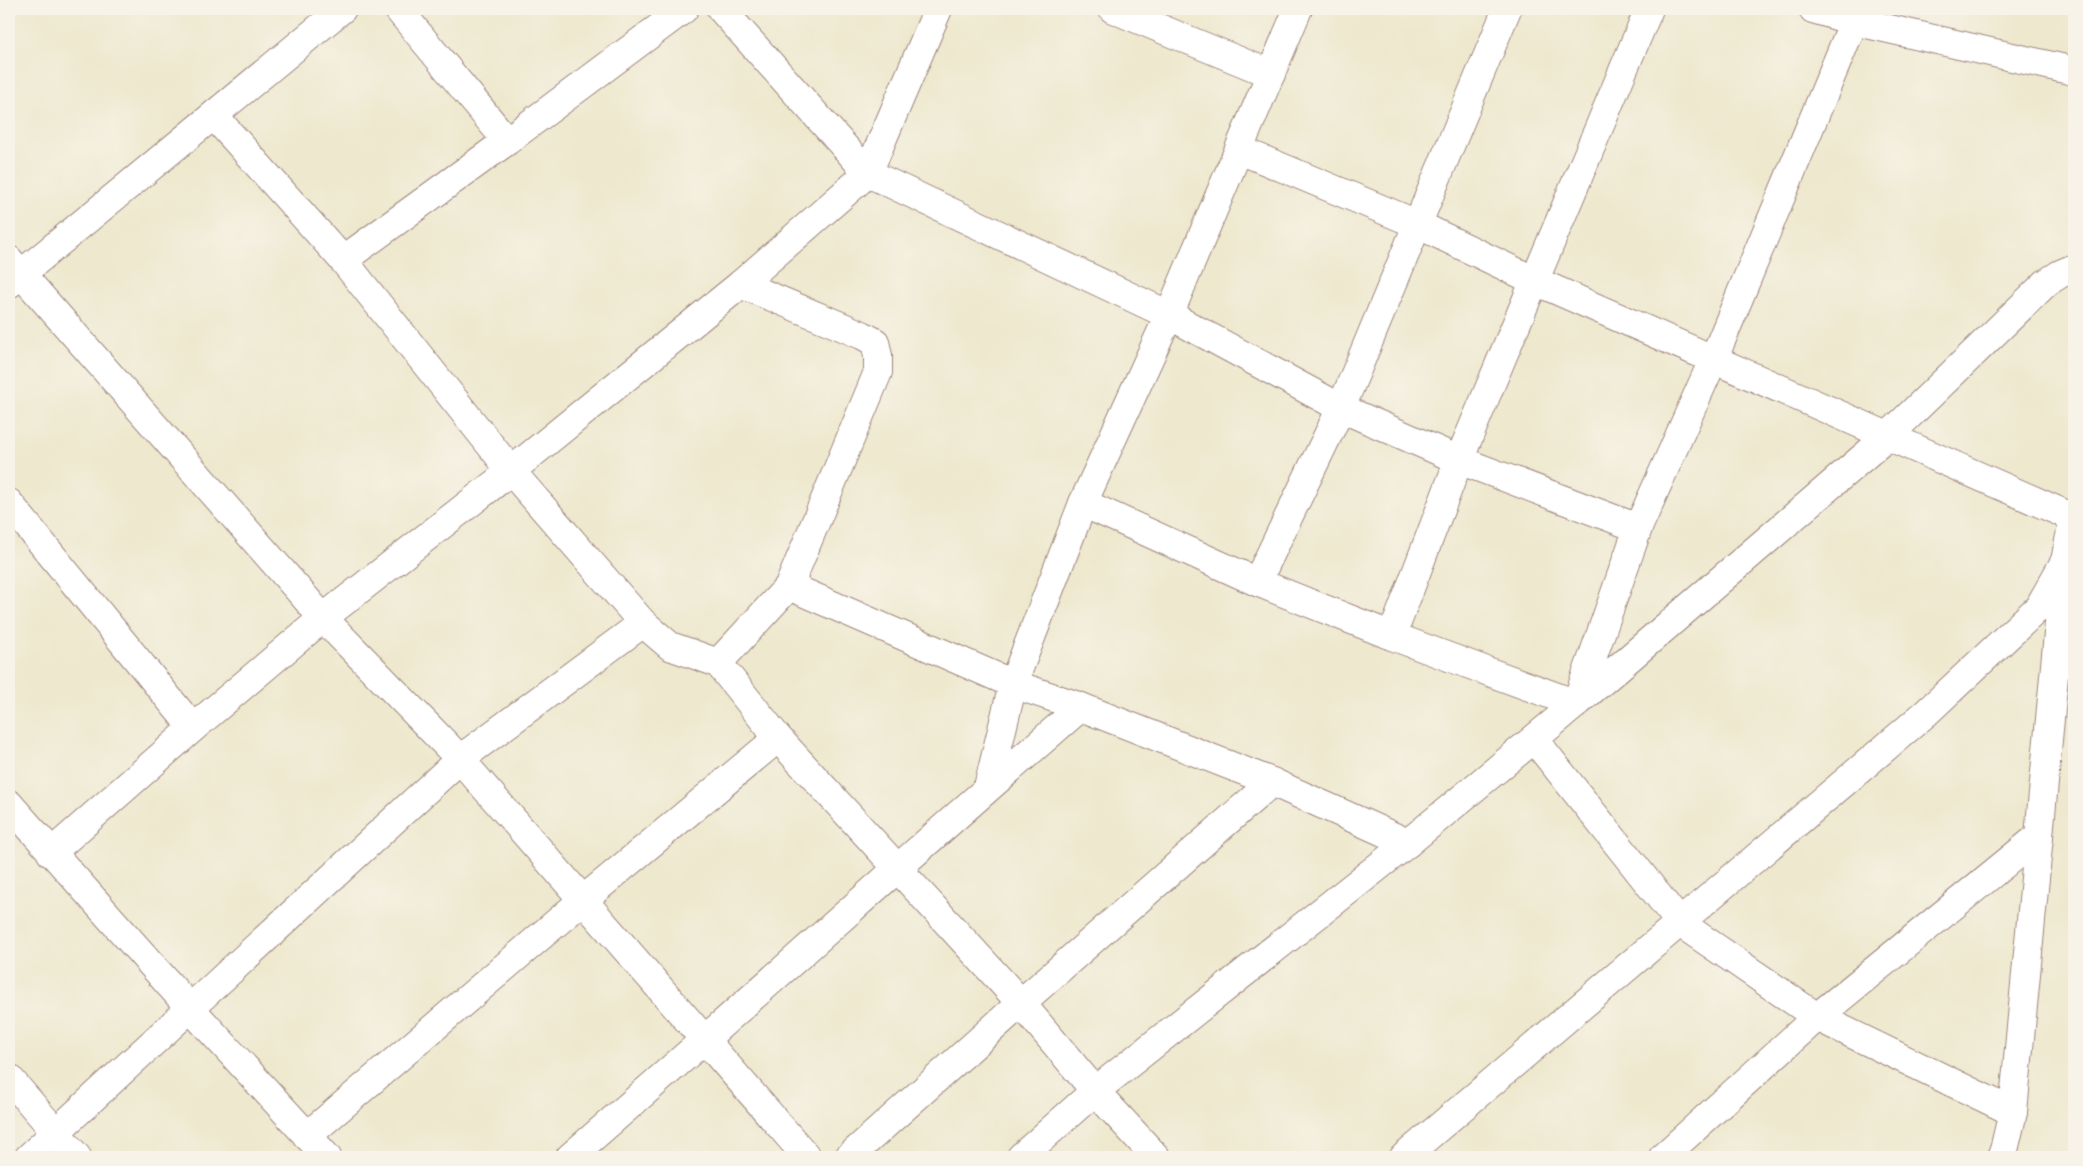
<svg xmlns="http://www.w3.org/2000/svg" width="2083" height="1166" font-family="'EB Garamond',serif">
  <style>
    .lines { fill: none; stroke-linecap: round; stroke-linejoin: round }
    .minor-casing { stroke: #9c847c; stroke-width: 30 }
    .minor { stroke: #fff; stroke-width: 28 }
  </style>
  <rect width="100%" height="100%" fill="#f7f3e8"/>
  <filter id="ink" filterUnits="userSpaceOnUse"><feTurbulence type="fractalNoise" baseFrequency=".02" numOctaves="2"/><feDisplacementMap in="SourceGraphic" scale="10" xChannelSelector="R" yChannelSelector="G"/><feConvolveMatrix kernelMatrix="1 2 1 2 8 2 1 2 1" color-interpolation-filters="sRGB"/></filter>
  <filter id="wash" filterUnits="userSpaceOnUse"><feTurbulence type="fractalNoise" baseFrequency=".0096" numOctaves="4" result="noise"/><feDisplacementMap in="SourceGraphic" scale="20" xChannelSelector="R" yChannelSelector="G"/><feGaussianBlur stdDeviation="1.12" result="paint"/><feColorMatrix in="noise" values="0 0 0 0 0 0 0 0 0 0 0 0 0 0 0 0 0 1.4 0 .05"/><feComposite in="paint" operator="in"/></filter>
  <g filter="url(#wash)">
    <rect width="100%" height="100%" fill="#eee8ce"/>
  </g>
  <g filter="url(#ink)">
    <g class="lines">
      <g class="minor-casing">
        <g id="minor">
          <polyline points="398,9 507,141 684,9"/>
          <polyline points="721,9 868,173 938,9"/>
          <polyline points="1113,9 1271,74"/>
          <polyline points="1813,9 1854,21 2074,71"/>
          <polyline points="214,116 343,260 511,471 643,623"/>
          <polyline points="1240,150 1417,224 1533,280 2074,518"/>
          <polyline points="9,260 323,618 460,759 807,1157"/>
          <polyline points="343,260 507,141"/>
          <polyline points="9,284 342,9"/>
          <polyline points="9,503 193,728"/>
          <polyline points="1083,503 1257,582 1392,636 1576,704 1888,436 2046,283 2060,274 2074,268"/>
          <polyline points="1257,582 1341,408 1507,9"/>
          <polyline points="789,586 1013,684 1081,707 1272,782 1408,843"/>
          <polyline points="1392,636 1459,460 1649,9"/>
          <polyline points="718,663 778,738 1021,1003 1095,1091 1156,1157"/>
          <polyline points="1534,739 1680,923 1817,1017 2013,1112"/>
          <polyline points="988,787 1013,684 1083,503 1169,315 1298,9"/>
          <polyline points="9,804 190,1008 327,1157"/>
          <polyline points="51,853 193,728 323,618 511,471 741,284 868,173 1169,315 1341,408 1459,460 1638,528"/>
          <polyline points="9,1078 77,1157"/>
          <polyline points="307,1136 583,900 778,738"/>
          <polyline points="29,1157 460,759 643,623 670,646 718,663 789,586 878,372 878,356 875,342 862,335 741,284"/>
          <path d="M570,1157C742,1009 909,856 1081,707"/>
          <polyline points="849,1157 1021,1003 1272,782"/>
          <polyline points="1021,1157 1095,1091 1408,843 1576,704 1638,528 1714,358 1854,21"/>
          <polyline points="1404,1157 1926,713 2039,607 2065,561 2074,516"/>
          <polyline points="1663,1157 1817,1017 2039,836"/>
          <polyline points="2001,1157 2005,1146 2013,1112 2064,570"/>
        </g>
      </g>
      <use href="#minor" class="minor"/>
    </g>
  </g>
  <rect width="2083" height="1166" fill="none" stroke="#f7f3e8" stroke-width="30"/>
</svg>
